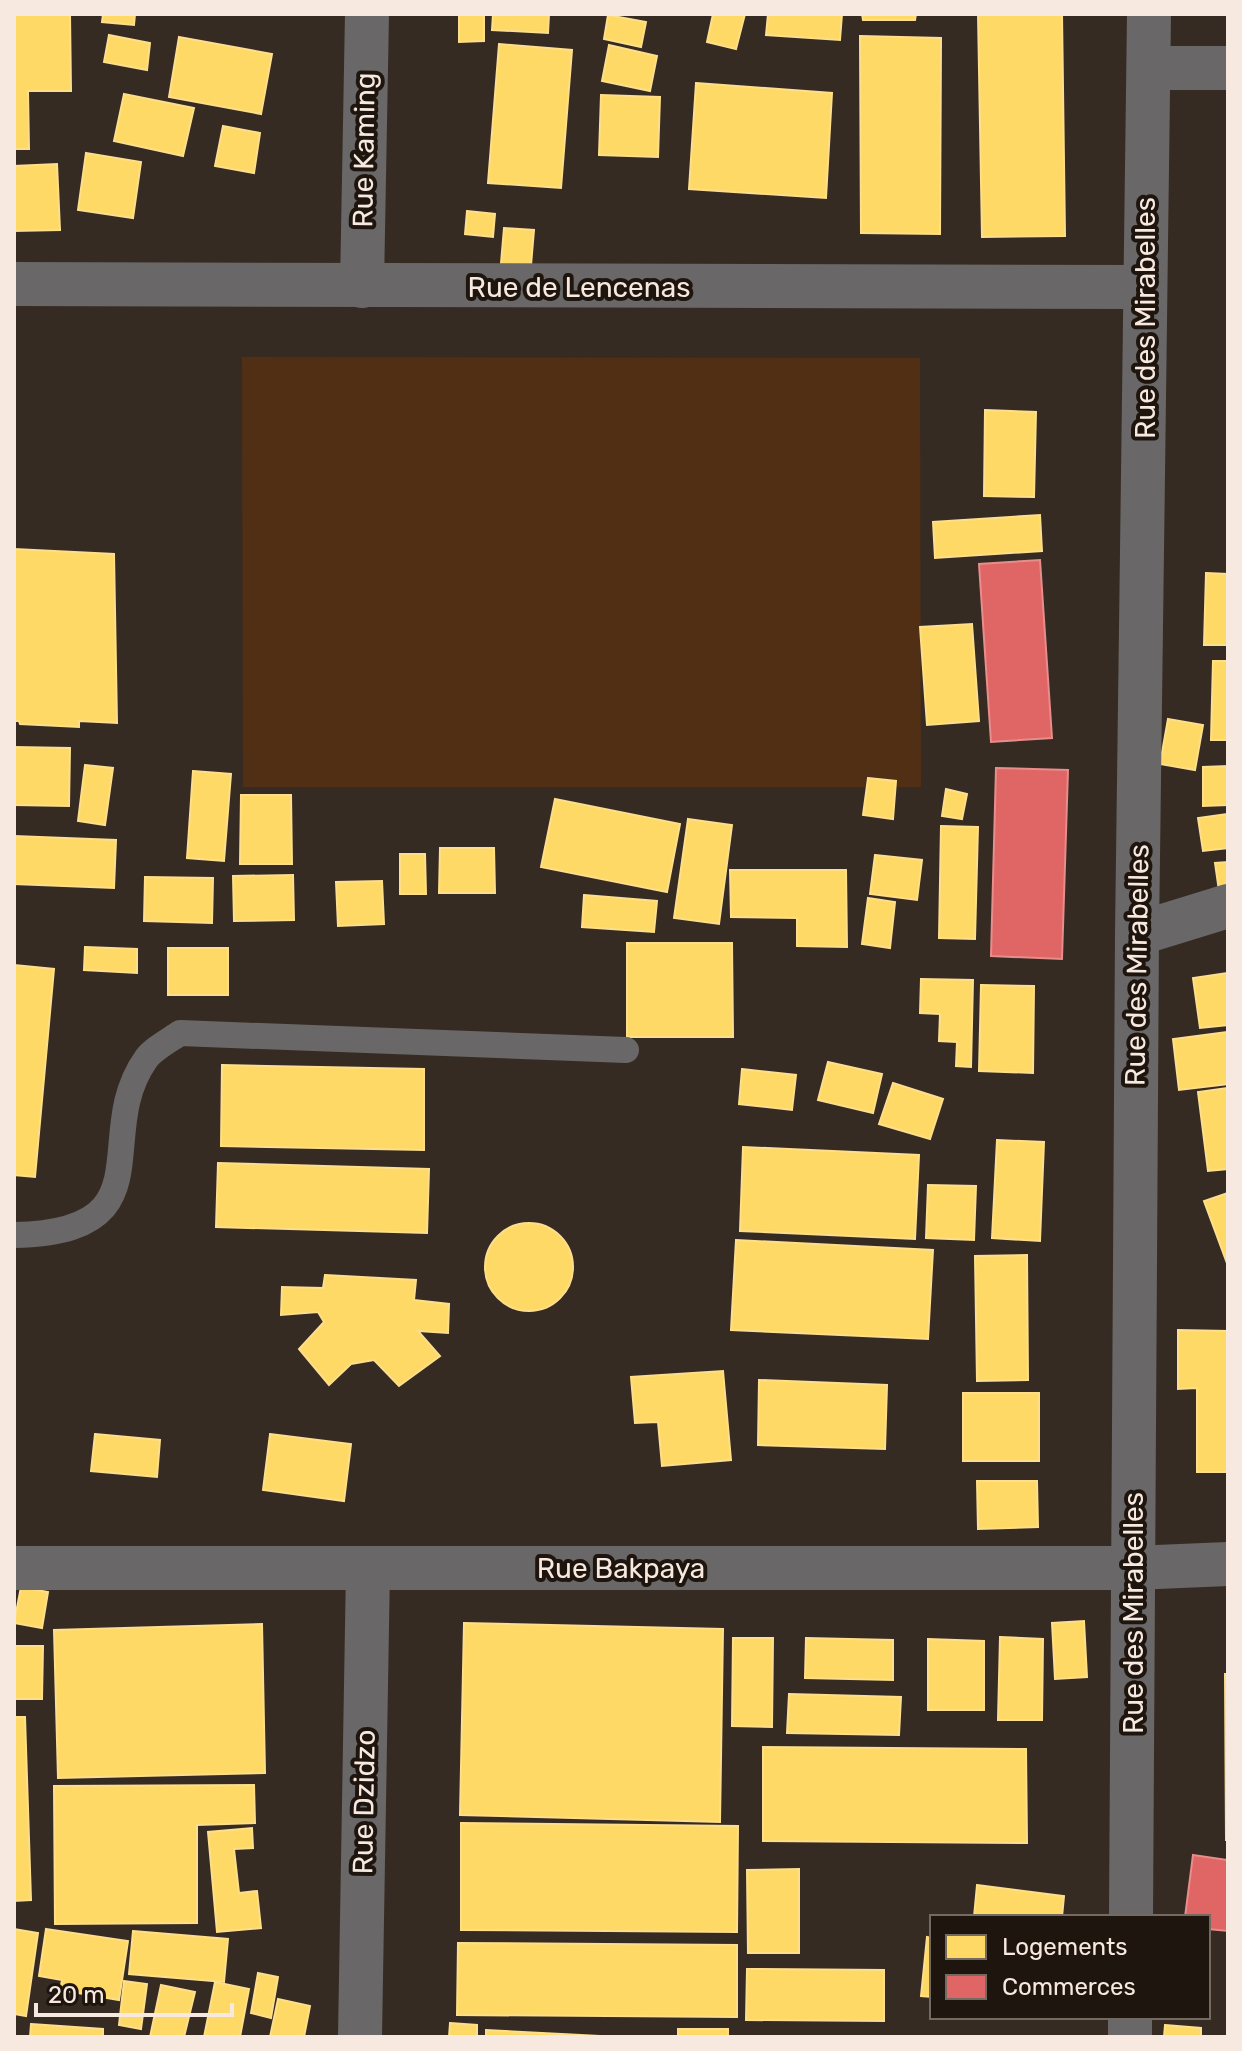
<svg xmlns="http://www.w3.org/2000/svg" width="1242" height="2051" font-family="Rubik,sans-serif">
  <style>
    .green { fill: #512f15 }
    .homes { fill: #ffd966; stroke: #fdde8b; stroke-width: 2 }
    .shops { fill: #e06666; stroke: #e78d8b; stroke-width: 2 }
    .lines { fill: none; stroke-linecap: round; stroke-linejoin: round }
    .service { stroke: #696767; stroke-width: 26 }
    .minor { stroke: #696767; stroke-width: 44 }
    .labels { text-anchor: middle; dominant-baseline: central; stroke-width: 8; stroke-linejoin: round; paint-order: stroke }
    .street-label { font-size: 28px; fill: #f7e9e0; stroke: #1e150e }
  </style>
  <rect width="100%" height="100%" fill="#362b23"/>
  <polygon class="green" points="242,357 920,358 921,787 243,787"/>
  <g class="homes">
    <polygon points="14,14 70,14 71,91 28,91 29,149 14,149"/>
    <polygon points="103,14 135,14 134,25 102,22"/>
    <polygon points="459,14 484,14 484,41 459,42"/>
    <polygon points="493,14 549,14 548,33 492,30"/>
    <polygon points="713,14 745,14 736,49 707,42"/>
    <polygon points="768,14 842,14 840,40 766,35"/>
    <polygon points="862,14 916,14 915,20 863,20"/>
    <polygon points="978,14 1062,14 1065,236 982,237"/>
    <polygon points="608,15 646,22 641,47 604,39"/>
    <polygon points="109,35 150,43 147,70 104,62"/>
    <polygon points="860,36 941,38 940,234 861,233"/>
    <polygon points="179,37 272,54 261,114 169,97"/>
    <polygon points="499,44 572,50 561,188 488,183"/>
    <polygon points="609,45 657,56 650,91 602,81"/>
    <polygon points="696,83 832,93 826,198 689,189"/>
    <polygon points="124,94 194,108 183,156 114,141"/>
    <polygon points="601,95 660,97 658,157 599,155"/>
    <polygon points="223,126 260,133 254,173 215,166"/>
    <polygon points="86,153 141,162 133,218 78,210"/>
    <polygon points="57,164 60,230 14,231 14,166"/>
    <polygon points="467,211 495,214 493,237 465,234"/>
    <polygon points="504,228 534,230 530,277 500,275"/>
    <polygon points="985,410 1036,412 1034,497 984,496"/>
    <polygon points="1040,515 1042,551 935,558 933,522"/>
    <polygon points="14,549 114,554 117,723 79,721 79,727 20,724 19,721 14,721"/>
    <polygon points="1206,573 1228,574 1228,645 1204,645"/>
    <polygon points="972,624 979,721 927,725 920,627"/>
    <polygon points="1213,661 1228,661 1228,740 1211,740"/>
    <polygon points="1168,719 1203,725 1195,770 1160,764"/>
    <polygon points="14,747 70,748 69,806 14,805"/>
    <polygon points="85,765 113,768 105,825 78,821"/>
    <polygon points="1228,766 1228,805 1203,806 1203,767"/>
    <polygon points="193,771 231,774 224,861 187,858"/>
    <polygon points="868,778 896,781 893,819 863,815"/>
    <polygon points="946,789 967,794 962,819 942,816"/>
    <polygon points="241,795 291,795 292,864 240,864"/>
    <polygon points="555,799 680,824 667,892 541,867"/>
    <polygon points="1228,814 1228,848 1203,851 1198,818"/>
    <polygon points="688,819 732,825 719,924 674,918"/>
    <polygon points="941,826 978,827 975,939 939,938"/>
    <polygon points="14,836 116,840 114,888 14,884"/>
    <polygon points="440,848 494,848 495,893 439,893"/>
    <polygon points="400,854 425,854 426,894 400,894"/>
    <polygon points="875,855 922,860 917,900 870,894"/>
    <polygon points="1228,862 1228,890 1219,891 1215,863"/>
    <polygon points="730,870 846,870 847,947 797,946 797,918 731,917"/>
    <polygon points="293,875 294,920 234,921 233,876"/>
    <polygon points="145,877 213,878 212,923 144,921"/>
    <polygon points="382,881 384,924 338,926 336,882"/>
    <polygon points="584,895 657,901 654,932 582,927"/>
    <polygon points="868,898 895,902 890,948 862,944"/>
    <polygon points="627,943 732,943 733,1037 627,1037"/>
    <polygon points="85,947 137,949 137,973 84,970"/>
    <rect x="168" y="948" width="60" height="47"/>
    <polygon points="14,965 54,969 35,1177 14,1175"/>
    <polygon points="1228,973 1228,1025 1200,1028 1193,978"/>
    <polygon points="921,979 973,980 971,1067 956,1066 957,1042 939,1041 940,1014 920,1013"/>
    <polygon points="981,985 1034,986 1033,1073 979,1071"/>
    <polygon points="1228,1032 1228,1084 1179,1090 1173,1039"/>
    <polygon points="828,1062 882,1074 873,1113 818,1100"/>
    <polygon points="222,1065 424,1069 424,1150 221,1146"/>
    <polygon points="742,1069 796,1075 792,1110 739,1104"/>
    <polygon points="893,1083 943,1099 930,1139 879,1124"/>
    <polygon points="1228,1088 1228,1169 1208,1171 1198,1092"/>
    <polygon points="997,1140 1044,1142 1040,1241 992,1238"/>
    <polygon points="743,1147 919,1155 915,1239 740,1231"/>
    <polygon points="218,1163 429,1169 427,1233 216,1227"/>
    <polygon points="928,1185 976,1186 974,1240 926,1238"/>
    <polygon points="1228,1193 1228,1266 1204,1201"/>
    <circle cx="529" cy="1267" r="44"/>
    <polygon points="736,1240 933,1250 928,1339 731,1330"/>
    <polygon points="1027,1255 1028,1380 977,1381 975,1256"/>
    <polygon points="325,1275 416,1280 414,1300 449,1304 448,1333 418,1331 440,1356 399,1386 374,1360 351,1364 329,1385 299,1349 324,1322 318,1312 281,1315 282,1287 323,1288"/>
    <polygon points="1178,1330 1228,1331 1228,1472 1197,1472 1197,1388 1178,1389"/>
    <polygon points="723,1371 731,1460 662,1466 658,1422 635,1423 631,1377"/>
    <polygon points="759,1380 887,1385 885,1449 758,1445"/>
    <rect x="963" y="1393" width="76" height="68"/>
    <polygon points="95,1434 160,1440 157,1477 91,1471"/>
    <polygon points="270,1434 351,1444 344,1501 263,1490"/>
    <polygon points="977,1481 1037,1481 1038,1527 978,1529"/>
    <polygon points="21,1587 48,1592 42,1628 14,1623"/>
    <polygon points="1084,1621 1087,1677 1055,1679 1052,1623"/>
    <polygon points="464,1623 723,1629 720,1822 460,1815"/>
    <polygon points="262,1624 265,1773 58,1778 54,1630"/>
    <polygon points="1000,1637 1043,1639 1042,1720 998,1720"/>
    <polygon points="733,1638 773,1638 772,1727 732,1726"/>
    <polygon points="806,1638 893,1640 893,1680 805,1678"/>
    <polygon points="928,1639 984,1641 984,1710 928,1710"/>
    <polygon points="14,1646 43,1646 42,1699 14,1699"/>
    <polygon points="1225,1674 1228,1674 1228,1840 1226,1840"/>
    <polygon points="789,1694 901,1697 899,1735 787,1733"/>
    <polygon points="14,1717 25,1717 31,1900 14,1901"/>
    <polygon points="763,1747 1026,1749 1027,1843 763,1841"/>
    <polygon points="254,1785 255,1823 197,1825 197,1923 55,1924 54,1786"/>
    <polygon points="461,1823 738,1826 737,1932 461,1930"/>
    <polygon points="252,1828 253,1848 234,1849 239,1893 257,1891 261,1928 217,1932 208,1832"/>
    <polygon points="799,1869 799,1953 748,1953 747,1870"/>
    <polygon points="977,1885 1064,1896 1062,1917 974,1917"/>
    <polygon points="14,1929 38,1933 26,2016 14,2014"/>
    <polygon points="46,1929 128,1941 119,2000 60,1990 62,1980 39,1976"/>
    <polygon points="133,1931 228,1939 224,1982 129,1974"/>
    <polygon points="927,1937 932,1938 932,1997 921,1996"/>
    <polygon points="458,1943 737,1945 737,2017 457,2015"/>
    <polygon points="747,1969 884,1970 884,2021 746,2020"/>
    <polygon points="258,1973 278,1977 271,2018 251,2013"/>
    <polygon points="124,1981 147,1984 141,2029 119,2025"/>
    <polygon points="215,1982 249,1989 240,2037 204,2037"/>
    <polygon points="161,1985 195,1992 184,2037 150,2037"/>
    <polygon points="278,1999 310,2006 304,2037 270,2037"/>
    <polygon points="450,2023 477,2025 477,2037 449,2037"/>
    <polygon points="31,2024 103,2029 103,2037 30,2037"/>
    <polygon points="1165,2025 1201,2028 1201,2037 1164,2037"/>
    <rect x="678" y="2029" width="50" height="8"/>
    <polygon points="486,2030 619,2037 486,2037"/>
  </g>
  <g class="shops">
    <polygon points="1040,560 1052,738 991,742 979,564"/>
    <polygon points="996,768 1068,770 1062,959 991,956"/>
    <polygon points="1193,1855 1228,1860 1228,1931 1208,1929 1208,1917 1185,1917"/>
  </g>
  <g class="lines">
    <path class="service" d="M14,1235C170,1232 91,1136 146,1059C153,1049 170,1040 180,1033L626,1050"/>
    <g class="minor">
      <polyline points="1149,68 1228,68"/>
      <polyline points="14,284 1143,287"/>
      <polyline points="362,286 367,14"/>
      <polyline points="1137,934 1228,906"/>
      <polyline points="14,1568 1133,1568 1228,1564"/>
      <polyline points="1131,1917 1137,934 1149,14"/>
      <polyline points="360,2037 368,1568"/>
      <polyline points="1130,2037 1130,2017"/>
    </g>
  </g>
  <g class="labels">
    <g class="street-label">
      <text transform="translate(364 150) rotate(-89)">Rue Kaming</text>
      <text x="579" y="287">Rue de Lencenas</text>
      <text transform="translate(1145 318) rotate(-90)">Rue des Mirabelles</text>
      <text transform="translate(1137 965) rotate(-89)">Rue des Mirabelles</text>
      <text x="621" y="1568">Rue Bakpaya</text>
      <text transform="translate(1133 1613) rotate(-90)">Rue des Mirabelles</text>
      <text transform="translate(364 1802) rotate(-89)">Rue Dzidzo</text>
    </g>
  </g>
  <rect width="1242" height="2051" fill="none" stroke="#f7e9e0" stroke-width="32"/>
  <rect x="930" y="1915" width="280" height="104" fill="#1e150e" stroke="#756a62" stroke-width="2"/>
  <rect x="946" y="1935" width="40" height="24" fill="#ffd966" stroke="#756a62" stroke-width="2"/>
  <text x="1002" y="1955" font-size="24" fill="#f7e9e0">Logements</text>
  <rect x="946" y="1975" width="40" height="24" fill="#e06666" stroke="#756a62" stroke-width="2"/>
  <text x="1002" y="1995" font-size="24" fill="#f7e9e0">Commerces</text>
  <path d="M36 2003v12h196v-12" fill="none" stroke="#f7e9e0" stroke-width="4"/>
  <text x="48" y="2003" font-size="24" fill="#f7e9e0" stroke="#1e150e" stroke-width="6" paint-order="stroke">20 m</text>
</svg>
